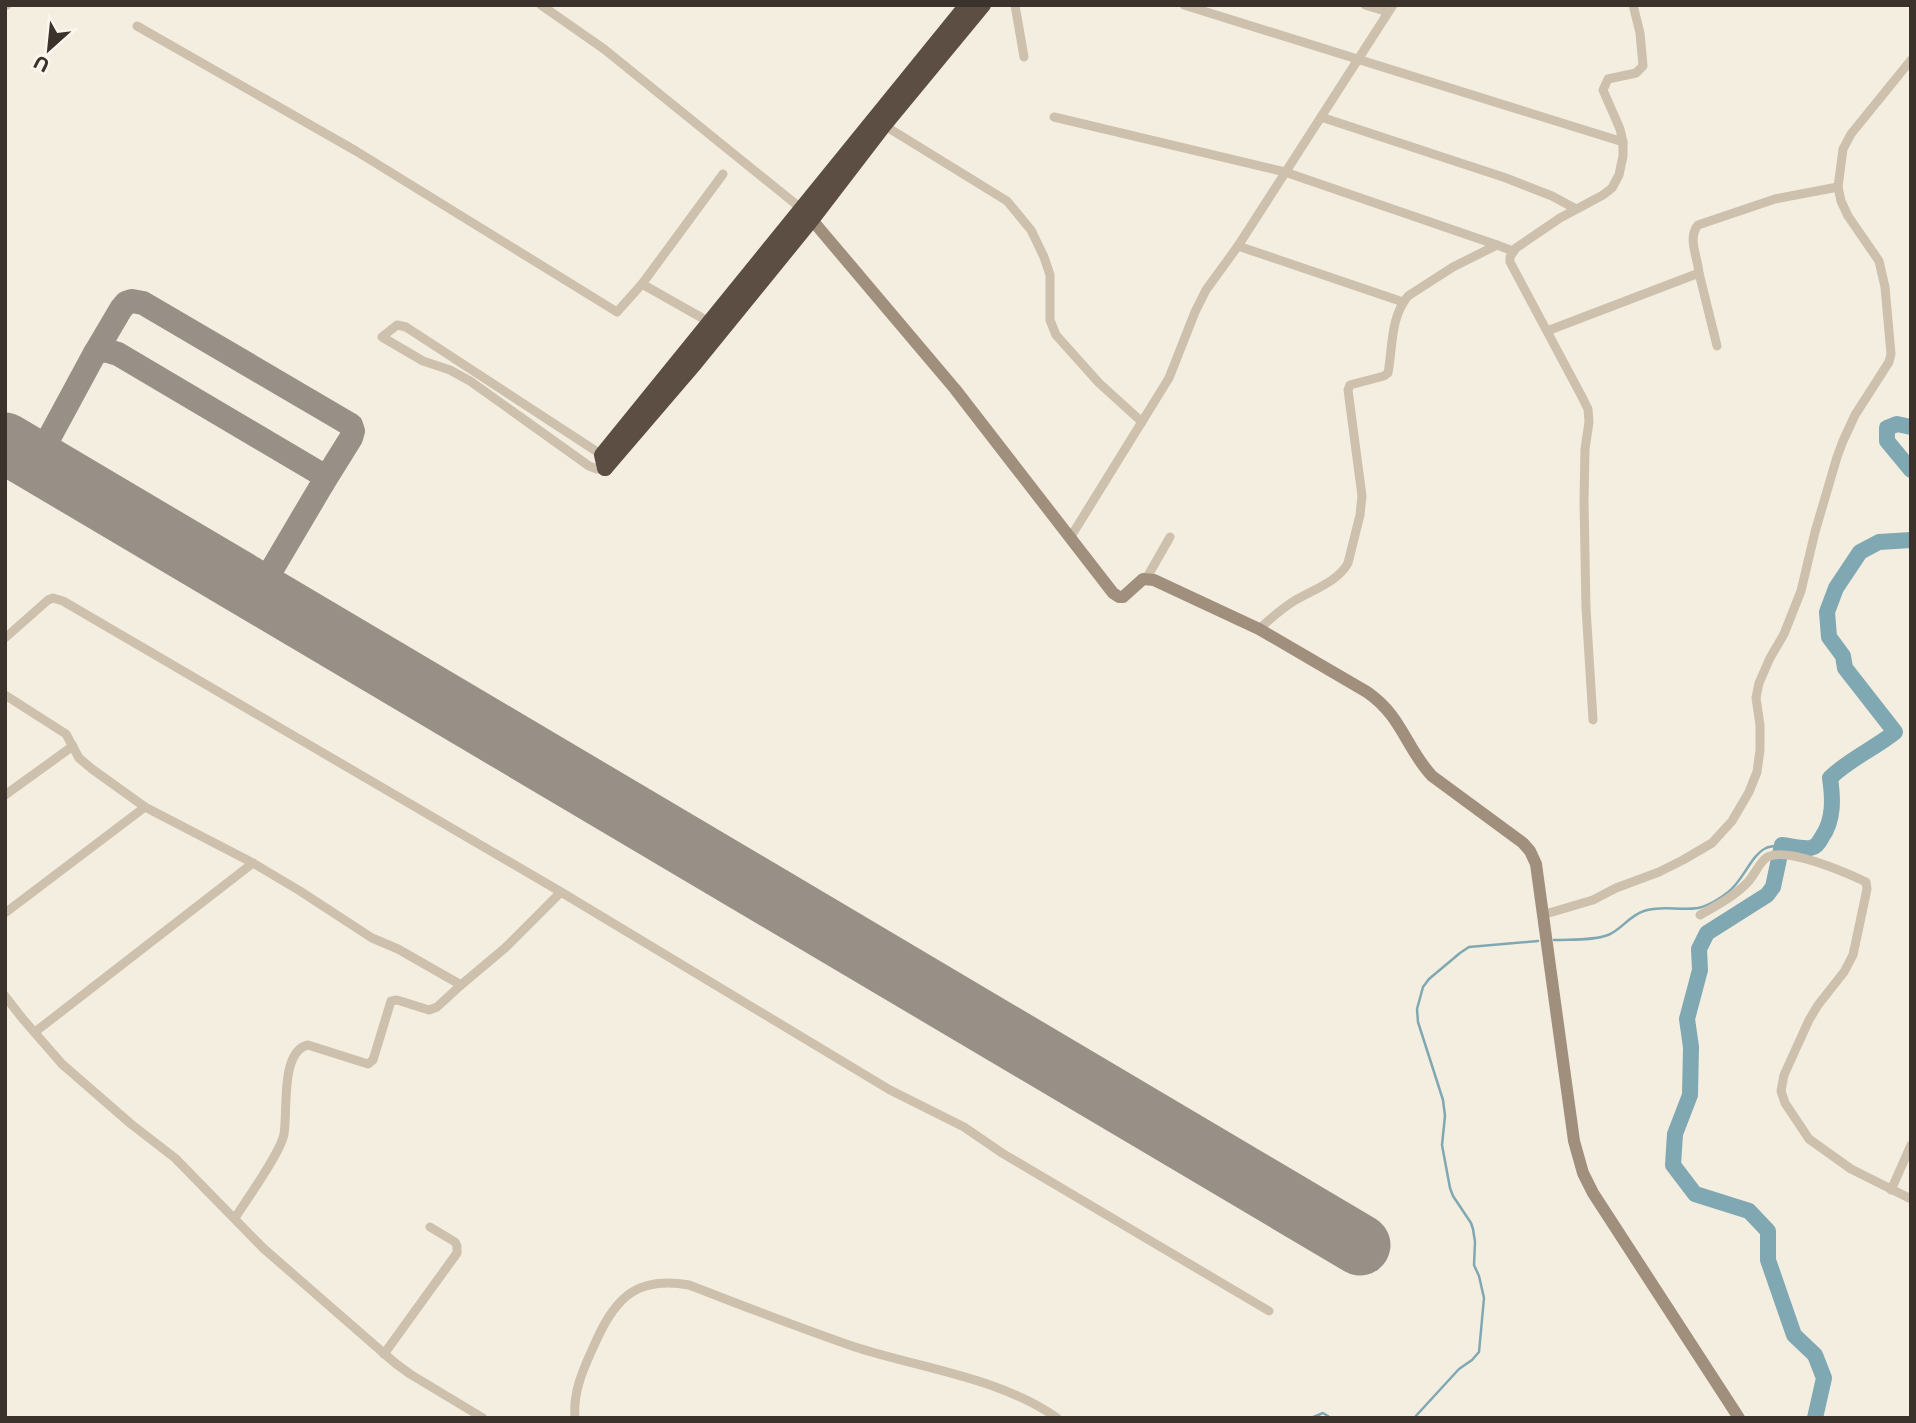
<svg xmlns="http://www.w3.org/2000/svg" width="1916" height="1423" font-family="Montserrat,sans-serif">
  <style>
    .lines { fill: none; stroke-linecap: round; stroke-linejoin: round }
    .stream { stroke: #7fa8b2; stroke-width: 2.5 }
    .river { stroke: #7fa8b2; stroke-width: 16 }
    .taxiway { stroke: #989086; stroke-width: 24 }
    .runway { stroke: #989086; stroke-width: 61 }
    .street { stroke: #cdc0ac; stroke-width: 9 }
    .secondary { stroke: #a18f7d; stroke-width: 12 }
    .highway { stroke: #5c4e42; stroke-width: 16 }
  </style>
  <rect width="100%" height="100%" fill="#f4eee1"/>
  <g class="lines">
    <g class="stream">
      <path d="M1554,940C1571,939 1592,941 1608,935C1621,930 1630,915 1644,911C1662,905 1680,911 1698,908C1707,906 1720,899 1727,893C1743,882 1750,856 1766,848C1771,846 1777,846 1782,845"/>
      <polyline points="1311,1418 1323,1413 1331,1418"/>
      <polyline points="1414,1418 1459,1369 1472,1360 1479,1352 1484,1298 1479,1276 1474,1265 1475,1242 1473,1229 1471,1223 1453,1196 1450,1188 1442,1145 1445,1116 1443,1100 1418,1022 1417,1009 1423,987 1429,979 1460,953 1469,947 1538,941"/>
    </g>
    <g class="river">
      <polyline points="1911,427 1897,424 1887,428 1887,441 1911,470"/>
      <path d="M1815,1418L1824,1378L1815,1355L1794,1335L1768,1260V1231L1749,1211L1695,1194L1673,1165L1675,1134L1690,1095L1691,1047L1687,1019L1700,970L1699,949L1707,933L1767,895L1773,887L1782,845C1791,846 1801,849 1810,848C1817,847 1819,842 1822,837C1834,820 1833,798 1830,778C1849,759 1874,749 1895,732L1845,668L1843,656L1829,637L1827,612L1836,588L1860,552L1879,542L1911,540"/>
    </g>
    <g class="taxiway">
      <polygon points="132,301 143,303 351,425 353,431 351,438 323,483 321,474 118,354 105,350 95,353 121,309 126,303"/>
      <polyline points="48,440 47,456 57,473"/>
      <polyline points="13,448 33,450 48,440 95,353"/>
      <path d="M271,571C269,588 273,596 284,608"/>
      <path d="M235,579C250,582 260,581 271,571L323,483"/>
    </g>
    <polyline class="runway" points="5,443 1360,1245"/>
    <g class="street">
      <polyline points="541,5 604,49 803,210"/>
      <polyline points="1015,5 1024,57"/>
      <polyline points="1184,5 1623,142"/>
      <polyline points="1365,5 1388,12"/>
      <polyline points="5,6 7,5"/>
      <polyline points="137,26 356,151 617,312 642,284 723,174"/>
      <polyline points="1054,117 1285,172 1497,245"/>
      <polyline points="1321,117 1506,178 1552,196 1576,209"/>
      <polyline points="882,124 1007,201 1031,230 1044,257 1050,275 1050,320 1056,335 1099,383 1142,422"/>
      <polyline points="1238,246 1403,302"/>
      <polyline points="1699,273 1717,346"/>
      <polyline points="642,284 711,323"/>
      <path d="M1547,331L1699,273C1698,258 1687,238 1698,225L1775,199L1838,187"/>
      <polyline points="602,455 406,327 397,325 382,337 423,361 450,370 470,381 589,466 597,469 605,468"/>
      <polyline points="1070,538 1169,378 1195,312 1206,290 1238,246 1393,5"/>
      <polyline points="1146,579 1170,537"/>
      <path d="M1259,629C1270,619 1281,609 1294,601C1312,590 1338,582 1348,563L1360,515L1362,496L1348,390L1350,385L1384,376L1388,373C1393,346 1390,318 1408,296L1453,267L1497,245L1513,251"/>
      <polyline points="5,638 48,600 53,598 63,601 561,892 890,1090 964,1127 1002,1153 1269,1311"/>
      <polyline points="5,695 66,734 79,758 92,769 145,807 253,863"/>
      <polyline points="1593,720 1586,608 1584,501 1585,449 1589,422 1588,409 1581,395 1510,262 1510,257 1516,248 1560,218 1603,195 1612,188 1619,175 1623,156 1623,142 1620,129 1603,90 1608,79 1636,73 1643,66 1640,33 1633,5"/>
      <polyline points="5,795 73,746"/>
      <polyline points="5,913 145,807"/>
      <polyline points="1542,915 1593,900 1616,888 1659,872 1683,860 1712,843 1732,821 1749,792 1757,772 1760,750 1760,725 1756,698 1759,683 1770,658 1784,634 1801,591 1815,532 1837,457 1843,441 1855,415 1889,362 1891,354 1885,287 1879,261 1848,216 1841,201 1838,187 1843,149 1851,134 1911,60"/>
      <path d="M1700,915C1716,906 1733,897 1746,884C1754,877 1758,864 1766,858C1784,845 1847,873 1866,882L1867,889L1853,955L1844,972L1818,1005L1809,1020L1784,1075L1781,1091L1785,1103L1809,1139L1851,1169L1911,1199"/>
      <polyline points="461,985 505,948 561,892"/>
      <polyline points="5,996 22,1018 62,1064 131,1124 175,1158 263,1248 395,1363 410,1374 483,1418"/>
      <path d="M35,1032L253,863L300,891L372,938L398,949L461,985L437,1007L429,1010L397,1000L391,1001L373,1060L368,1064L308,1045C280,1051 288,1112 284,1134C281,1152 247,1199 235,1218"/>
      <polyline points="1891,1190 1911,1145"/>
      <polyline points="384,1354 457,1253 457,1246 455,1242 430,1227"/>
      <path d="M575,1418C573,1393 582,1372 592,1350C613,1302 632,1275 689,1285C744,1306 799,1328 855,1347C920,1368 1001,1378 1057,1418"/>
    </g>
    <path class="secondary" d="M807,214L955,389L1113,593L1119,597H1123L1143,579L1154,580L1259,629L1367,692C1403,717 1405,747 1432,776L1523,843L1530,851L1536,864L1574,1141L1583,1173L1593,1193L1739,1418"/>
    <g class="highway">
      <polyline points="605,468 695,363 812,219 884,125 983,5"/>
      <polyline points="605,468 602,455 967,5"/>
    </g>
  </g>
  <rect width="1916" height="1423" fill="none" stroke="#3b322b" stroke-width="14"/>
  <g transform="translate(49 49) rotate(207)" stroke="#fbf7ee" stroke-width="5" paint-order="stroke">
  <path d="M0-5L12 26L0 18L-12 26Z" fill="#3b322b"/>
  <text y="-10" font-size="19" font-weight="bold" text-anchor="middle" fill="#3b322b">U</text>
  </g>
</svg>
